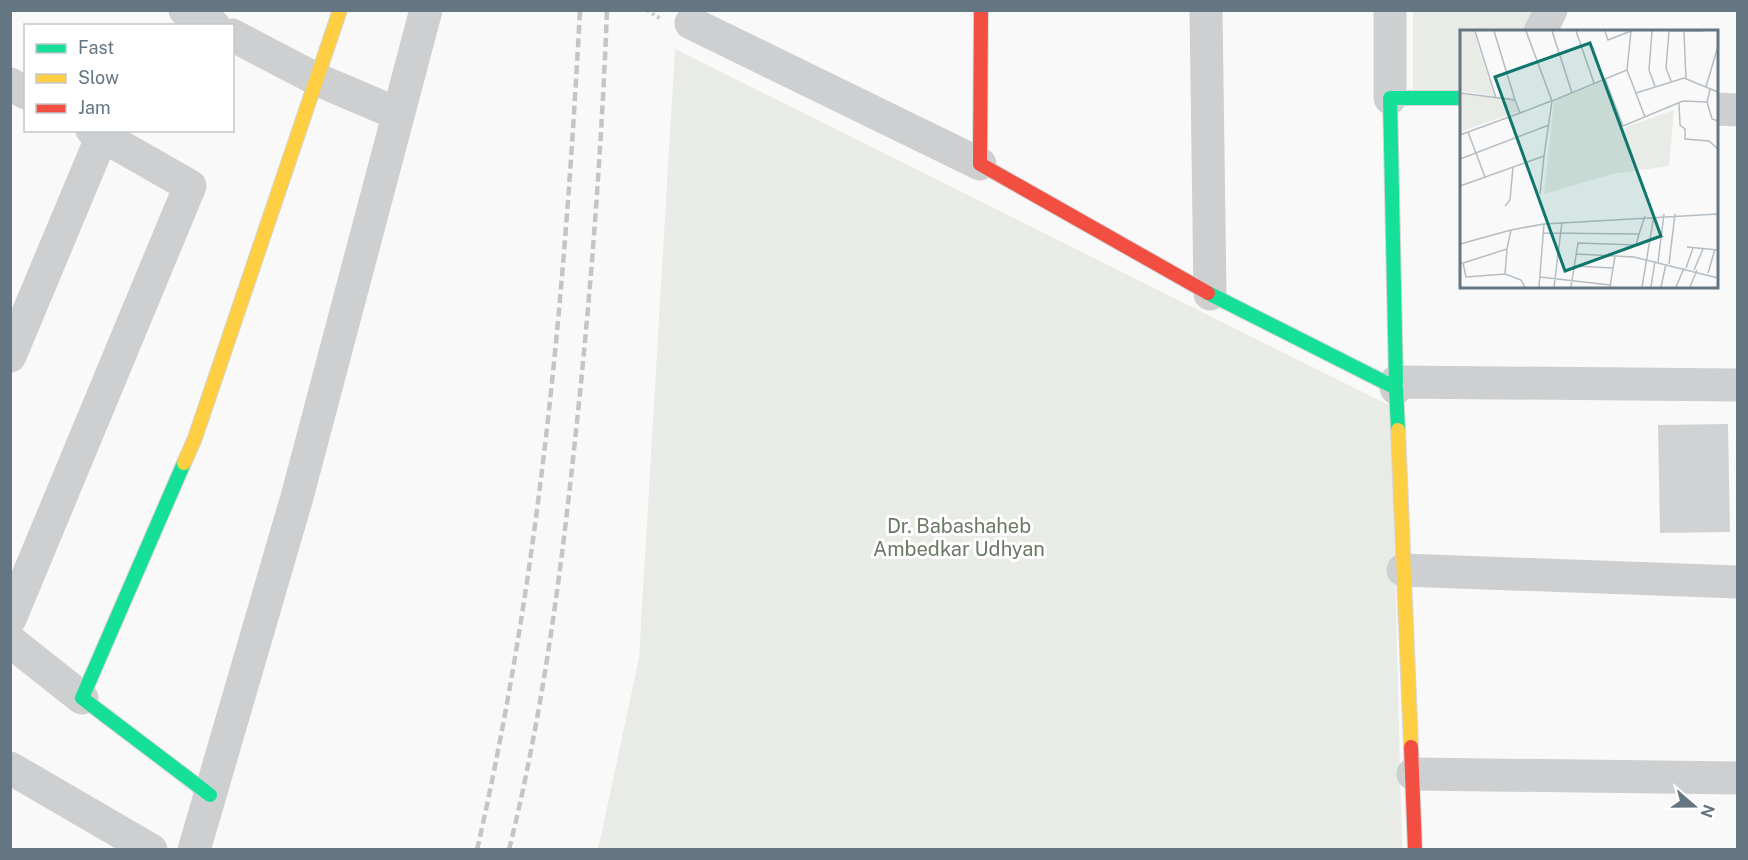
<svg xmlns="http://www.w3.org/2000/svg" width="1748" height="860" font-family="'Public Sans',sans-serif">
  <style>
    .green { fill: #e8ebe6 }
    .building { fill: #d0d2d3 }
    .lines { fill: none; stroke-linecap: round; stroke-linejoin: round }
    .fast-casing { stroke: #d5d6d7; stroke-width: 16 }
    .slow-casing { stroke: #d5d6d7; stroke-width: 16 }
    .jam-casing { stroke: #d5d6d7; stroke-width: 16 }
    .path { stroke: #cbcccd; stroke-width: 4; stroke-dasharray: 3 3; stroke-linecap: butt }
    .street { stroke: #cecfd0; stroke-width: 33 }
    .fast { stroke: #16e098; stroke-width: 14 }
    .slow { stroke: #ffcf43; stroke-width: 14 }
    .jam { stroke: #f24e42; stroke-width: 14 }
    .rail { stroke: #c3c5c6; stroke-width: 4.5; stroke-dasharray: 9 4.5; stroke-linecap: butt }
    .labels { text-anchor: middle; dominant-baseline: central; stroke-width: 6; stroke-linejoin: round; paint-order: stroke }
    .park-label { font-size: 20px; fill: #687a64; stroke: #fff }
    .inset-road { fill: none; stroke: #b5bdc3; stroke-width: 1.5 }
    .view { fill: #0f766e; fill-opacity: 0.15; stroke: #0f766e; stroke-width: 3 }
    .inset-edge { fill: none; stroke: #657683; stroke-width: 3 }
  </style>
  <rect width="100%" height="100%" fill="#f9f9f9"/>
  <g class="green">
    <polygon points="1413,11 1565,11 1555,31 1462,32 1461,93 1413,98"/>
    <polygon points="675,49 1391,406 1402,849 598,850 639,658"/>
  </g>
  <polygon class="building" points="1728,424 1730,532 1660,533 1658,425"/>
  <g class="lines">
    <g class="fast-casing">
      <g id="fast">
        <polyline points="1208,293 1396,388 1398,430"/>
        <polyline points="1396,382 1390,98 1462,98"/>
        <polyline points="184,463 82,698 210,795"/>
      </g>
    </g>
    <g class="slow-casing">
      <g id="slow">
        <polyline points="1398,430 1411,747"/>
        <polyline points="184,463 195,438 340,10"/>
      </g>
    </g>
    <g class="jam-casing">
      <g id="jam">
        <polyline points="981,10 980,164 1208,293"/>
        <polyline points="1411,747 1415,850"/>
      </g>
    </g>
    <polyline class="path" points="647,10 661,19"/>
    <g class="street">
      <polyline points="185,10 214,26"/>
      <polyline points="1206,10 1210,294"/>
      <polyline points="691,23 980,164"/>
      <polyline points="1540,32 1551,10"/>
      <polyline points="232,35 316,79 398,114"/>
      <polyline points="10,84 26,93"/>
      <polyline points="1390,98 1390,10"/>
      <polyline points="1716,109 1738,110"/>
      <polyline points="10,356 102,136"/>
      <polyline points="1396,388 1396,382 1738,385"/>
      <polyline points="1403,570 1738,582"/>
      <polyline points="10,619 190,186 92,130"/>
      <polyline points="10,641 82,698"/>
      <polyline points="10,768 151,850"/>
      <polyline points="1413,774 1738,778"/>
      <polyline points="194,850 297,497 426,10"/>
    </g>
    <use href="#fast" class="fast"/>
    <use href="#slow" class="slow"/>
    <use href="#jam" class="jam"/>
    <g class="rail">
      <path d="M477,850C540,574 565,292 580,10"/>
      <path d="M509,850C540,725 558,596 572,468C589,316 601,164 607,10"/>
    </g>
  </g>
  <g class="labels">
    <g class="park-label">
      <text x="959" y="526">Dr. Babashaheb<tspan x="959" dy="23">Ambedkar Udhyan</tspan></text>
    </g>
  </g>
  <g transform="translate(1460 30)">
    <rect width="258" height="258" fill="#f9f9f9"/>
    <path d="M0,1H14L34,66L0,61ZM144,51L161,99L214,80L209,136L152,144L84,164L94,71ZM0,64L53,68L59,81L0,102Z" fill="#e8ebe6"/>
    <path class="inset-road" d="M15,1L36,68M34,1L55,70M66,1L92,71M92,1L112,63M116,1L134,53M192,1L189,40L195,56M209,1L206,38L211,51M211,1H243M224,2L226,49M167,40L185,87M145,49L163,96L223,71L247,72M246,57L258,16M250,59L247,72L252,89L258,91M0,63L55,70L60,83L91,71M176,63L224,48L258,62M219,73L220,95L225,99V109L249,111L258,119M8,102L25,147M0,105L60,83M0,129L89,95M0,156L84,126L92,71L167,40L171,1L148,10L145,1M80,164L84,126M45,176L50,170L53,137M84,194L258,184M83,203L179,204L185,186M0,214L51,200M227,217L258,220M47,219L45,244L61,250L65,257M116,224L174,227L258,248M198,232L204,184M3,233L6,247L45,244M0,234L47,219L51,200L84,194L79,257M209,234L215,184M114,236L153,238M226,238L233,218M234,240L243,219M248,243L255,219M80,247L150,255M94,257L102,192M111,257L118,213L176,215L179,204M150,257L155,226M182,257L194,185M191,257L195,231M201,257L206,234M216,257L224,238M230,257L237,240"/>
    <path class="view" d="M130,13L201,206L105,241L35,47Z"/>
    <rect width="258" height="258" class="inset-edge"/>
  </g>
  <rect width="1748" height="860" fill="none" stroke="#657683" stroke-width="24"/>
  <rect x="24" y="24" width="210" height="108" fill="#ffffff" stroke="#c1c8cd" stroke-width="1.5"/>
  <rect x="36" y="44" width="30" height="9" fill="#16e098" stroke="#c1c8cd" stroke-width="1.5"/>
  <text x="78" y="54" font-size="18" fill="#657683">Fast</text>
  <rect x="36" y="74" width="30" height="9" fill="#ffcf43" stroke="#c1c8cd" stroke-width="1.5"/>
  <text x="78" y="84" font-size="18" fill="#657683">Slow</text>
  <rect x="36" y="104" width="30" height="9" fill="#f24e42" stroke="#c1c8cd" stroke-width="1.5"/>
  <text x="78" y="114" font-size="18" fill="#657683">Jam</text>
  <g transform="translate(1694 806) rotate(110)" stroke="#ffffff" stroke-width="4.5" paint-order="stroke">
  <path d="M0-4.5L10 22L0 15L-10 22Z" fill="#657683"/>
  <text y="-9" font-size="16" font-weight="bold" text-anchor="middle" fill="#657683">N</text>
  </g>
</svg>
